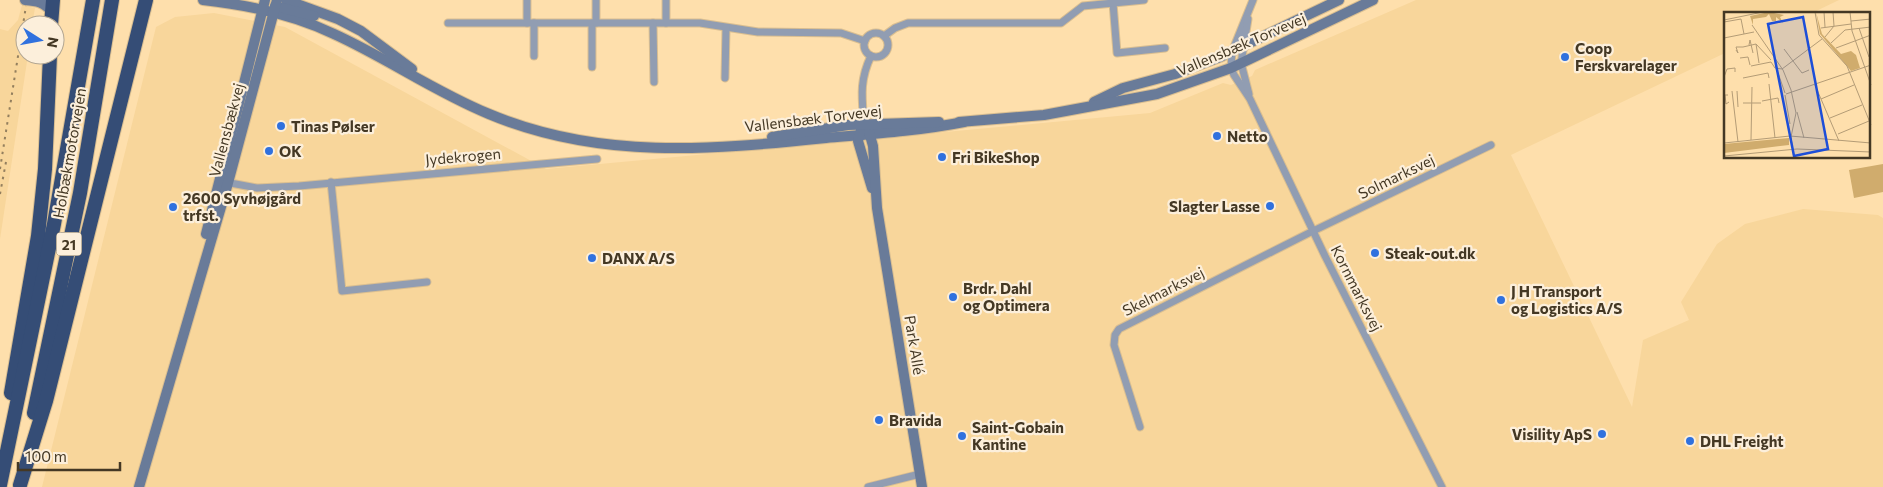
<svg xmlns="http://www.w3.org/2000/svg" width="1883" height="487" font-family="Commissioner,sans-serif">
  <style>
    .built { fill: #f8d69b }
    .green { fill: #d0ac6d }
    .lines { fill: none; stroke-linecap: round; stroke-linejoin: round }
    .street-casing { stroke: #d9be91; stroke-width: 9 }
    .secondary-casing { stroke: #d9be91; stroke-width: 12 }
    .highway-casing { stroke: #d9be91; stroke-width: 16 }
    .street { stroke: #919db2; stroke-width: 7 }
    .secondary { stroke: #697b99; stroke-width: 10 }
    .highway { stroke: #354d76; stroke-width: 14 }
    .rail { stroke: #937f5e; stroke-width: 2; stroke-dasharray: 2.5 5; stroke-linecap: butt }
    .poi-dot { fill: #3071de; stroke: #fcefdb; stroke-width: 2 }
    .labels { text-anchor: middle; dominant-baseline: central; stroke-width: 4.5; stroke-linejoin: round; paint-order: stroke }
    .shield { fill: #fcefdb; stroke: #7b6f5b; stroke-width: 1 }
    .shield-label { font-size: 14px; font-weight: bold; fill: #443824 }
    .street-label { font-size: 15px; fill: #443824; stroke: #fcefdb }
    .poi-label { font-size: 15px; font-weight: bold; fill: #443824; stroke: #fcefdb; text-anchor: start }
    .inset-road { fill: none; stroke: #b49c76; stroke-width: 1 }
    .view { fill: #1d4ed8; fill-opacity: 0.15; stroke: #1d4ed8; stroke-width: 2.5 }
    .inset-edge { fill: none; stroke: #443824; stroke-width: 2.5 }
  </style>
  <rect width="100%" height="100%" fill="#fedfac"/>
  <g class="built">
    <polygon points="1416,0 1839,0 1810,14 1726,14 1725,53 1511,155 1632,407 1643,340 1689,320 1681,302 1717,244 1745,224 1803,209 1878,215 1883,218 1883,487 42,487 156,27 175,17 214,13 285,27 546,169 1150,113 1223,83 1231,85 1252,76 1255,70"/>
    <polygon points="22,5 35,8 32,25 25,25 25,55 28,55 0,239 0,29 8,31 18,20"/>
  </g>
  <polygon class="green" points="1883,164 1883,192 1854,198 1849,170"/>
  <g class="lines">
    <g class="street-casing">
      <g id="street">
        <polyline points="666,0 666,23"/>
        <polyline points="1253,0 1232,52 1231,68 1234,75 1250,99 1325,256 1442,487"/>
        <polyline points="1113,3 1117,53 1165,48"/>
        <polyline points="1248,19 1241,63 1249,94"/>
        <polyline points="448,23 700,23 758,32 841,33 865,41"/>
        <polyline points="527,23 527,0"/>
        <polyline points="534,23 534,56"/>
        <polyline points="592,23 592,67"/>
        <polyline points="596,23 596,0"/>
        <polyline points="653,23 654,82"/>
        <circle cx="876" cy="45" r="12"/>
        <polyline points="884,36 895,28 908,23 1061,23 1083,6 1144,0"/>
        <polyline points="725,78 726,28"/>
        <path d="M864,125C862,98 859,81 871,56"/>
        <polyline points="225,182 257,188 299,186 597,159"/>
        <polyline points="331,182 342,291 427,282"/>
        <polyline points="1140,427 1114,345 1115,335 1119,329 1309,233 1491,145"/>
        <polyline points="868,487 920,474"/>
      </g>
    </g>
    <g class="secondary-casing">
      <g id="secondary">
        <path d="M25,0C37,1 44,2 52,12"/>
        <path d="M203,0C249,5 292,14 334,34C387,58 435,92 489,114C599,160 710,150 826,138C872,134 918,131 964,122"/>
        <polyline points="286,0 338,19 361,31 412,69"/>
        <polyline points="275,6 314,16"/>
        <polyline points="1094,102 1123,88 1175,74 1220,57 1339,0"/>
        <polyline points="959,122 1044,115 1157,94 1231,68 1373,0"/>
        <polyline points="861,130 858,141 872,188"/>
        <polyline points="869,132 873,146 877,208 922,487"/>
        <polyline points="772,137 848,125 939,122"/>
        <polyline points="206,234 265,0"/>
        <polyline points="139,487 228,183 277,0"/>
      </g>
    </g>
    <g class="highway-casing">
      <g id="highway">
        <polyline points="51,25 53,0"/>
        <polyline points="11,393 38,236 45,169 50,55"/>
        <polyline points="34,413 80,193 112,0"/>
        <polyline points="0,485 54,224 93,0"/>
        <polyline points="20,485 46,401 146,0"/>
      </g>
    </g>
    <use href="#street" class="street"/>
    <use href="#secondary" class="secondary"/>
    <use href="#highway" class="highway"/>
    <g class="rail">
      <polyline points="0,169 26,6"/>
      <polyline points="0,194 6,162"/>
    </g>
  </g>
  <g class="poi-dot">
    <circle cx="1565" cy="57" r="5"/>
    <circle cx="281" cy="126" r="5"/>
    <circle cx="1217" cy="136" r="5"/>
    <circle cx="269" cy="151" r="5"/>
    <circle cx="942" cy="157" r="5"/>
    <circle cx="1270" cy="206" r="5"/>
    <circle cx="173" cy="207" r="5"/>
    <circle cx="1375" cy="253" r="5"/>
    <circle cx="592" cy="258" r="5"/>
    <circle cx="953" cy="297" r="5"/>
    <circle cx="1501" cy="300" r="5"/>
    <circle cx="879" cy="420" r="5"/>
    <circle cx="1602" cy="434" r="5"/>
    <circle cx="962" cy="436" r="5"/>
    <circle cx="1690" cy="441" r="5"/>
  </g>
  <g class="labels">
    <rect class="shield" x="56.5" y="232.5" width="25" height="23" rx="4"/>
    <g class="shield-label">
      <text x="69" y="244">21</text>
    </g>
    <g class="street-label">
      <text transform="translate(1241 44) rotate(-23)">Vallensbæk Torvevej</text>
      <text transform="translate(813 118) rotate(-7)">Vallensbæk Torvevej</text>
      <text transform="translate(226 130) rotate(-75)">Vallensbækvej</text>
      <text transform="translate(69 153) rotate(-80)">Holbækmotorvejen</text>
      <text transform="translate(463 156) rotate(-5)">Jydekrogen</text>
      <text transform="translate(1396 176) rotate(-26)">Solmarksvej</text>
      <text transform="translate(1357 288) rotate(63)">Kornmarksvej</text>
      <text transform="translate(1163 291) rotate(-27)">Skelmarksvej</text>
      <text transform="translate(915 345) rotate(81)">Park Allé</text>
    </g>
    <g class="poi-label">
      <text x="1575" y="48">Coop<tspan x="1575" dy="17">Ferskvarelager</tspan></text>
      <text x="291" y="126">Tinas Pølser</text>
      <text x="1227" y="136">Netto</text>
      <text x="279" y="151">OK</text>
      <text x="952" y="157">Fri BikeShop</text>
      <text x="183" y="198">2600 Syvhøjgård<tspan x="183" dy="17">trfst.</tspan></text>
      <text x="1260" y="206" text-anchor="end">Slagter Lasse</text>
      <text x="1385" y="253">Steak-out.dk</text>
      <text x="602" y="258">DANX A/S</text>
      <text x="963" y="288">Brdr. Dahl<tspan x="963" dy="17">og Optimera</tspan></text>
      <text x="1511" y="291">J H Transport<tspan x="1511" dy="17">og Logistics A/S</tspan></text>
      <text x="889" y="420">Bravida</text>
      <text x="972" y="427">Saint-Gobain<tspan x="972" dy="17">Kantine</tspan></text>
      <text x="1592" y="434" text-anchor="end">Visility ApS</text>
      <text x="1700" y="441">DHL Freight</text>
    </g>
  </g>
  <g transform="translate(1724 12)">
    <rect width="146" height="146" fill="#fedfac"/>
    <path d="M45,0L60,3L56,5L59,11L52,5V9H48L45,2L42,5L29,7V13L26,4ZM92,0L98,22L117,42L127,39L132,43L136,56L127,59L96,22ZM65,126V133L0,141V132Z" fill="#d0ac6d"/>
    <path class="inset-road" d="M91,0L95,23L123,54L147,113M100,0L101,15M126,0L128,19L147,73M0,8L39,0M127,9L147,7M0,10L17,7L20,22M28,13L59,58L67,78L72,101L67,125L70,147M97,16L127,12M135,16L145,45M101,25L110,14L109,0M0,26L30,20M107,31L121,18L147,15M32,32L47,48M25,33L26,28L29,41M19,35L32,32L35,51M112,36L147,23M60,37L78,61L85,58M12,38L14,41L12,35H19M16,46L24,45L26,53M27,54L47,50L51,56L58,57L98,27M53,58L61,81M0,65L3,57L11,56V60M19,66L44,61L45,66M45,72L51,126M91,73L115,129M8,79L14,130M13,79L14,95M62,82L147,53M4,83H1L2,92L5,90M61,83L66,112M97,87L130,73M38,89L54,86L55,91M19,91H37M73,100L80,126M106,106L138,93M114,122L145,109M27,128L28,75M0,131L66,124L147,131M0,144L73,137L147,140"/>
    <path class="view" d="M79,5L104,137L70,144L44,12Z"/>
    <rect width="146" height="146" class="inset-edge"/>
  </g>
  <g transform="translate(40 40) rotate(101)"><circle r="24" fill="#fcefdb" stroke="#b2a692"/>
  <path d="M0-4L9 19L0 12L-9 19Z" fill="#3071de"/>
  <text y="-8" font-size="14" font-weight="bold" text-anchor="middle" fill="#443824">N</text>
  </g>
  <path d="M18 462v8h102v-8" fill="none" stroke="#443824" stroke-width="2.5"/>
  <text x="25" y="462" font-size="15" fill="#443824" stroke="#fcefdb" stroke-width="4" paint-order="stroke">100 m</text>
</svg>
